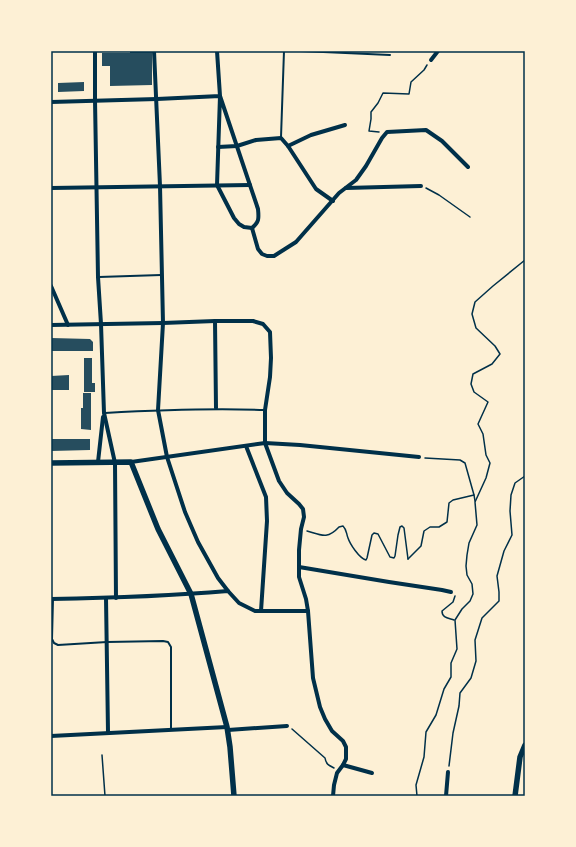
<svg xmlns="http://www.w3.org/2000/svg" width="576" height="847" font-family="'PT Sans Narrow',sans-serif">
  <style>
    .building { fill: #264d5e }
    .lines { fill: none; stroke-linecap: round; stroke-linejoin: round }
    .path { stroke: #003049; stroke-width: 1.5 }
    .service { stroke: #003049; stroke-width: 2 }
    .minor { stroke: #003049; stroke-width: 4 }
    .tertiary { stroke: #003049; stroke-width: 5.5 }
    .neatline { fill: none; stroke: #003049; stroke-width: 1.5 }
  </style>
  <rect width="100%" height="100%" fill="#fdf0d5"/>
  <g class="building">
    <polygon points="130,51 152,51 152,85 110,86 110,66 102,66 102,53 130,53"/>
    <polygon points="84,82 84,91 58,92 58,83"/>
    <polygon points="51,338 90,339 93,342 93,351 51,351"/>
    <polygon points="84,358 92,358 92,383 95,383 95,392 84,392"/>
    <polygon points="69,375 69,390 51,390 51,376"/>
    <polygon points="83,393 91,393 91,430 81,429 81,408 83,408"/>
    <polygon points="51,439 90,439 90,450 51,451"/>
  </g>
  <g class="lines">
    <g class="path">
      <polyline points="379,132 369,131 371,119 371,112 378,103 383,93 409,94 411,82 424,70 427,65"/>
      <polyline points="426,188 439,195 470,217"/>
      <polyline points="425,458 460,460 465,463 474,495"/>
      <path d="M307,531C321,535 327,540 339,527L343,526C347,530 346,533 348,538C350,544 359,558 366,560L367,558L372,535L374,533L378,534L390,557L394,558L395,556L398,535L400,527L402,526L404,528L408,559"/>
      <polyline points="408,559 421,546 424,531 430,527 439,527 447,522 449,503 453,500 474,495 475,501"/>
      <path d="M454,620C448,618 442,618 442,611L453,602L455,596"/>
      <path d="M292,729L325,758C326,764 328,765 334,768"/>
      <polyline points="102,755 105,796"/>
      <polyline points="449,766 453,733 459,706 460,693 471,678 476,661 475,640 482,618 499,601 499,592 497,576 504,551 512,535 510,511 511,495 515,483 525,476"/>
      <polyline points="417,796 416,785 424,757 426,732 436,715 444,689 451,677 451,663 457,649 455,620 462,609 470,601 473,594 472,584 467,575 466,566 467,555 469,543 477,525 475,502 486,478 490,463 486,455 483,434 478,424 488,402 474,392 471,384 473,374 492,364 500,354 495,346 476,328 472,314 475,302 493,286 525,260"/>
    </g>
    <g class="service">
      <polyline points="301,51 390,55"/>
      <polyline points="281,137 284,51"/>
      <polyline points="99,277 161,275"/>
      <path d="M105,413C158,410 211,408 265,410"/>
      <polyline points="53,599 52,639 54,643 58,645 107,642 163,641 168,642 171,647 171,729"/>
    </g>
    <g class="minor">
      <polyline points="95,51 95,100 98,277 101,324 104,413 115,463 116,598"/>
      <polyline points="154,51 160,186 163,323 158,410 167,457 185,512 198,542 218,578 228,591"/>
      <polyline points="431,60 438,51"/>
      <path d="M51,102L157,99L220,96L258,209C259,219 259,222 252,228L244,227L239,224L234,218L217,185L220,96L217,51"/>
      <polyline points="288,146 311,135 345,125"/>
      <polyline points="218,147 237,146 256,140 281,138 288,146 316,189 333,201"/>
      <polyline points="51,188 250,185"/>
      <polyline points="346,188 421,186"/>
      <polyline points="252,228 258,249 262,254 267,256 274,256 296,242 339,193 356,180 366,166 382,138 387,132 426,130 442,141 468,167"/>
      <polyline points="51,286 68,325"/>
      <polyline points="215,321 216,408"/>
      <polyline points="51,325 163,323 215,321 253,321 263,324 270,332 271,358 270,377 265,410 265,443 279,481 287,493 299,504 303,509 304,517 301,529 299,550 299,577 306,599 308,611 313,678 320,707 325,719 332,731 343,741 346,747 346,759 343,765 337,773 334,785 333,796"/>
      <polyline points="246,446 266,497 267,521 261,611"/>
      <polyline points="98,462 103,417"/>
      <polyline points="131,462 265,443 300,445 419,457"/>
      <polyline points="299,567 389,582 442,590 451,592"/>
      <polyline points="106,598 108,732"/>
      <path d="M51,599C110,598 169,596 228,591L239,603L255,611H308"/>
      <polyline points="228,730 287,726"/>
      <polyline points="51,736 227,727"/>
      <polyline points="343,765 372,773"/>
      <polyline points="446,796 448,772"/>
    </g>
    <g class="tertiary">
      <polyline points="51,463 131,462 158,529 191,594 227,727 230,747 234,796"/>
      <polyline points="515,796 520,757 525,745"/>
    </g>
  </g>
  <rect width="576" height="847" fill="none" stroke="#fdf0d5" stroke-width="104"/>
  <rect x="52" y="52" width="472" height="743" class="neatline"/>
</svg>
